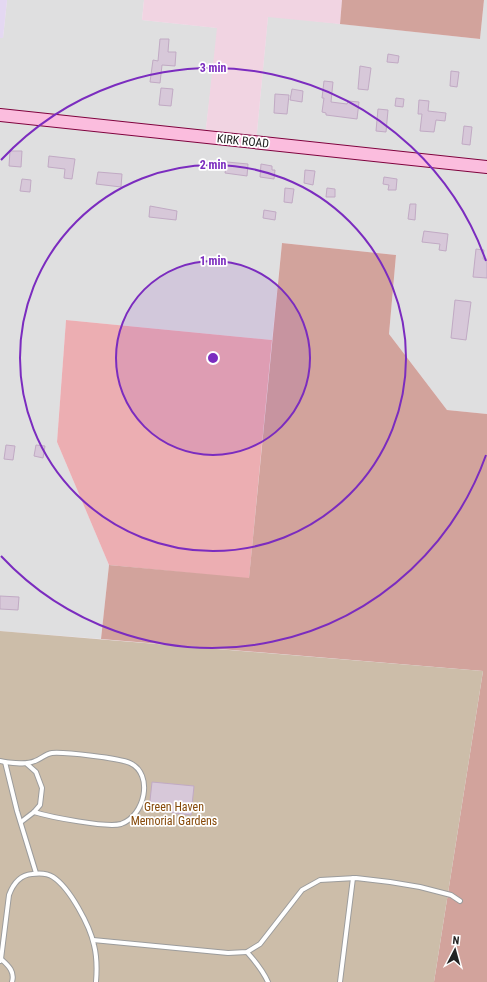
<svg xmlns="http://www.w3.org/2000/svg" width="487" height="982" font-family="'Roboto Condensed',sans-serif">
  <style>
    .residential { fill: #dfdfe0 }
    .commercial { fill: #e4d8f2 }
    .farmland { fill: #f1d4e2 }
    .grass { fill: #ecaeb2 }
    .forest { fill: #d2a39c }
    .cemetery { fill: #ccbda9 }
    .building { fill: #d7c8d9; stroke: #c1aac4 }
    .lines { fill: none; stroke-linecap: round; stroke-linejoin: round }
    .lane-casing { stroke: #9c9c9c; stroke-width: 6 }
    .secondary-casing { stroke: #7f023d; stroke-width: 14 }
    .lane { stroke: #fff; stroke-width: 4 }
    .secondary { stroke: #fbbdde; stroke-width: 12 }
    .ring { fill: none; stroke: #7b2cbf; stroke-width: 2 }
    .labels { text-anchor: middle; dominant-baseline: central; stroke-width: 3.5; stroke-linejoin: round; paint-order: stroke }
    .street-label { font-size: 12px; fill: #222; stroke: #fff }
    .park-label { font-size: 12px; fill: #864909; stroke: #fff }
    .centre { fill: #7b2cbf; stroke: #fff; stroke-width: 2 }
    .ring-label { font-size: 12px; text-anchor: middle; font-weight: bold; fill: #7b2cbf; stroke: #fff; stroke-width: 3.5; stroke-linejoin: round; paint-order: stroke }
  </style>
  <rect width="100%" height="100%" fill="#f2e8f1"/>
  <polygon class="residential" points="7,0 144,0 142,20 218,28 205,137 256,142 268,16 480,39 484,0 487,0 487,414 447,410 389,334 396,255 282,243 272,340 66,320 57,442 109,565 101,639 0,631 0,38 3,38"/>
  <polygon class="commercial" points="0,0 7,0 3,38 0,38"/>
  <polygon class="farmland" points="144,0 342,0 340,24 268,17 256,142 205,137 217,28 142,20"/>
  <polygon class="grass" points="66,320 272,340 249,579 109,565 57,442"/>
  <g class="forest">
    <polygon points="342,0 484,0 480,39 340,24"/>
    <polygon points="282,243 396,255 389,334 447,410 487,414 487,982 434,982 483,671 101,639 109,565 249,578"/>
  </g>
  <polygon class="cemetery" points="0,631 483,671 434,982 0,982"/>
  <g class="building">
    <polygon points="160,39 169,39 168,52 176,52 175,66 162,65 160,83 150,82 153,60 158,61"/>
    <polygon points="388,54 399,56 398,63 387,62"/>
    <polygon points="360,66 371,68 368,90 358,89"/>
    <polygon points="451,71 459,72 457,87 450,86"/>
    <polygon points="324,81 333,82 331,102 347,104 348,101 359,102 357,119 326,115 326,113 322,112 324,98 322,98"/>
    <polygon points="161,88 173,89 171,106 159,105"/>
    <polygon points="292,89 303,91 302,102 290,100"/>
    <polygon points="275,94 289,95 287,114 274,113"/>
    <polygon points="396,98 404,99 403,107 395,106"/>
    <polygon points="419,100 429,101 428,111 446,113 445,121 436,120 434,132 420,131 422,114 418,114"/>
    <polygon points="378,109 388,110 386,132 376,131"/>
    <polygon points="464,126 472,127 470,145 462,144"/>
    <polygon points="10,151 22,151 21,167 9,166"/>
    <polygon points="49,156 75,159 72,179 64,178 65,169 48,167"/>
    <polygon points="227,162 248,164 247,176 225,173"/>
    <polygon points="261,164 272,166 272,170 275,170 274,179 260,177"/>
    <polygon points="305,170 315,171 313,185 304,183"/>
    <polygon points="98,172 122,174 121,187 96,184"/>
    <polygon points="384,177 397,179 396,190 388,190 389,185 383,184"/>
    <polygon points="22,179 31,180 30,192 20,191"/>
    <polygon points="285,188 294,189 292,203 284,202"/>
    <polygon points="327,188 335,189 335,197 326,197"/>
    <polygon points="410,204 416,204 415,220 408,219"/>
    <polygon points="150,206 177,211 176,220 149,217"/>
    <polygon points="264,210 276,212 275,220 263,218"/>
    <polygon points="424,231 448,234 446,251 439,250 440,244 422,242"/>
    <polygon points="476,249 484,250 483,259 487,259 487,278 473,277"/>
    <polygon points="455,300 471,302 466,340 451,338"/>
    <polygon points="6,445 15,446 13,460 4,459"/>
    <polygon points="36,445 45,446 43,458 34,456"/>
    <polygon points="0,596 19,597 18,610 0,609"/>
    <polygon points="152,782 194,786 191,815 149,810"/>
  </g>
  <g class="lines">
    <g class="lane-casing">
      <g id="lane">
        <polyline points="0,761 5,762 17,811 36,873"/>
        <path d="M5,762C15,763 26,765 35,761C41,759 45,754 52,753C65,752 119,758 130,763C154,774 145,816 121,824C107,828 50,817 34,812"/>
        <polyline points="21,822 34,812 40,805 42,788 36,772 27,764"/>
        <polyline points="93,940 228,953 247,952 260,944 302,890 320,880 356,878 390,882 420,887 451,895 460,901"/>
        <path d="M247,952C255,961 263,971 268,982"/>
        <path d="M1,959C9,966 15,972 12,982"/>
        <path d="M0,961L1,959L9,895C13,884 20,875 32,874C39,873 47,873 53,877C70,888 90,926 94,945C97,957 97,970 96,982"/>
        <polyline points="340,982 353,878"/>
      </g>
    </g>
    <g class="secondary-casing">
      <polyline id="secondary" points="0,115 487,167"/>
    </g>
    <use href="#lane" class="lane"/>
    <use href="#secondary" class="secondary"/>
  </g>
  <circle cx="213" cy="358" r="97" fill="#7b2cbf" fill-opacity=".12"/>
  <g class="ring">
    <circle cx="213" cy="358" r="97"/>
    <circle cx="213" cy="358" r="193"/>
    <path d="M486 455A290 290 0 0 1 1 556M1 160A290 290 0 0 1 486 261"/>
  </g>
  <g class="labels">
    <g class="street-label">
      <text transform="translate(243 141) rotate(6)">KIRK ROAD</text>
    </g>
    <g class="park-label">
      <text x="174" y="807">Green Haven<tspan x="174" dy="14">Memorial Gardens</tspan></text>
    </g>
  </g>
  <circle cx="213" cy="358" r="6" class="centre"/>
  <g class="ring-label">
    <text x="213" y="72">3 min</text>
    <text x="213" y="169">2 min</text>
    <text x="213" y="265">1 min</text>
  </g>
  <g transform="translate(455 950) rotate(6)" stroke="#ffffff" stroke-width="3" paint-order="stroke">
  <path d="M0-3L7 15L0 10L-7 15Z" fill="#222222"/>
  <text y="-6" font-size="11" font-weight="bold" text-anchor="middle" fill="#222222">N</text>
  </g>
</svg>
